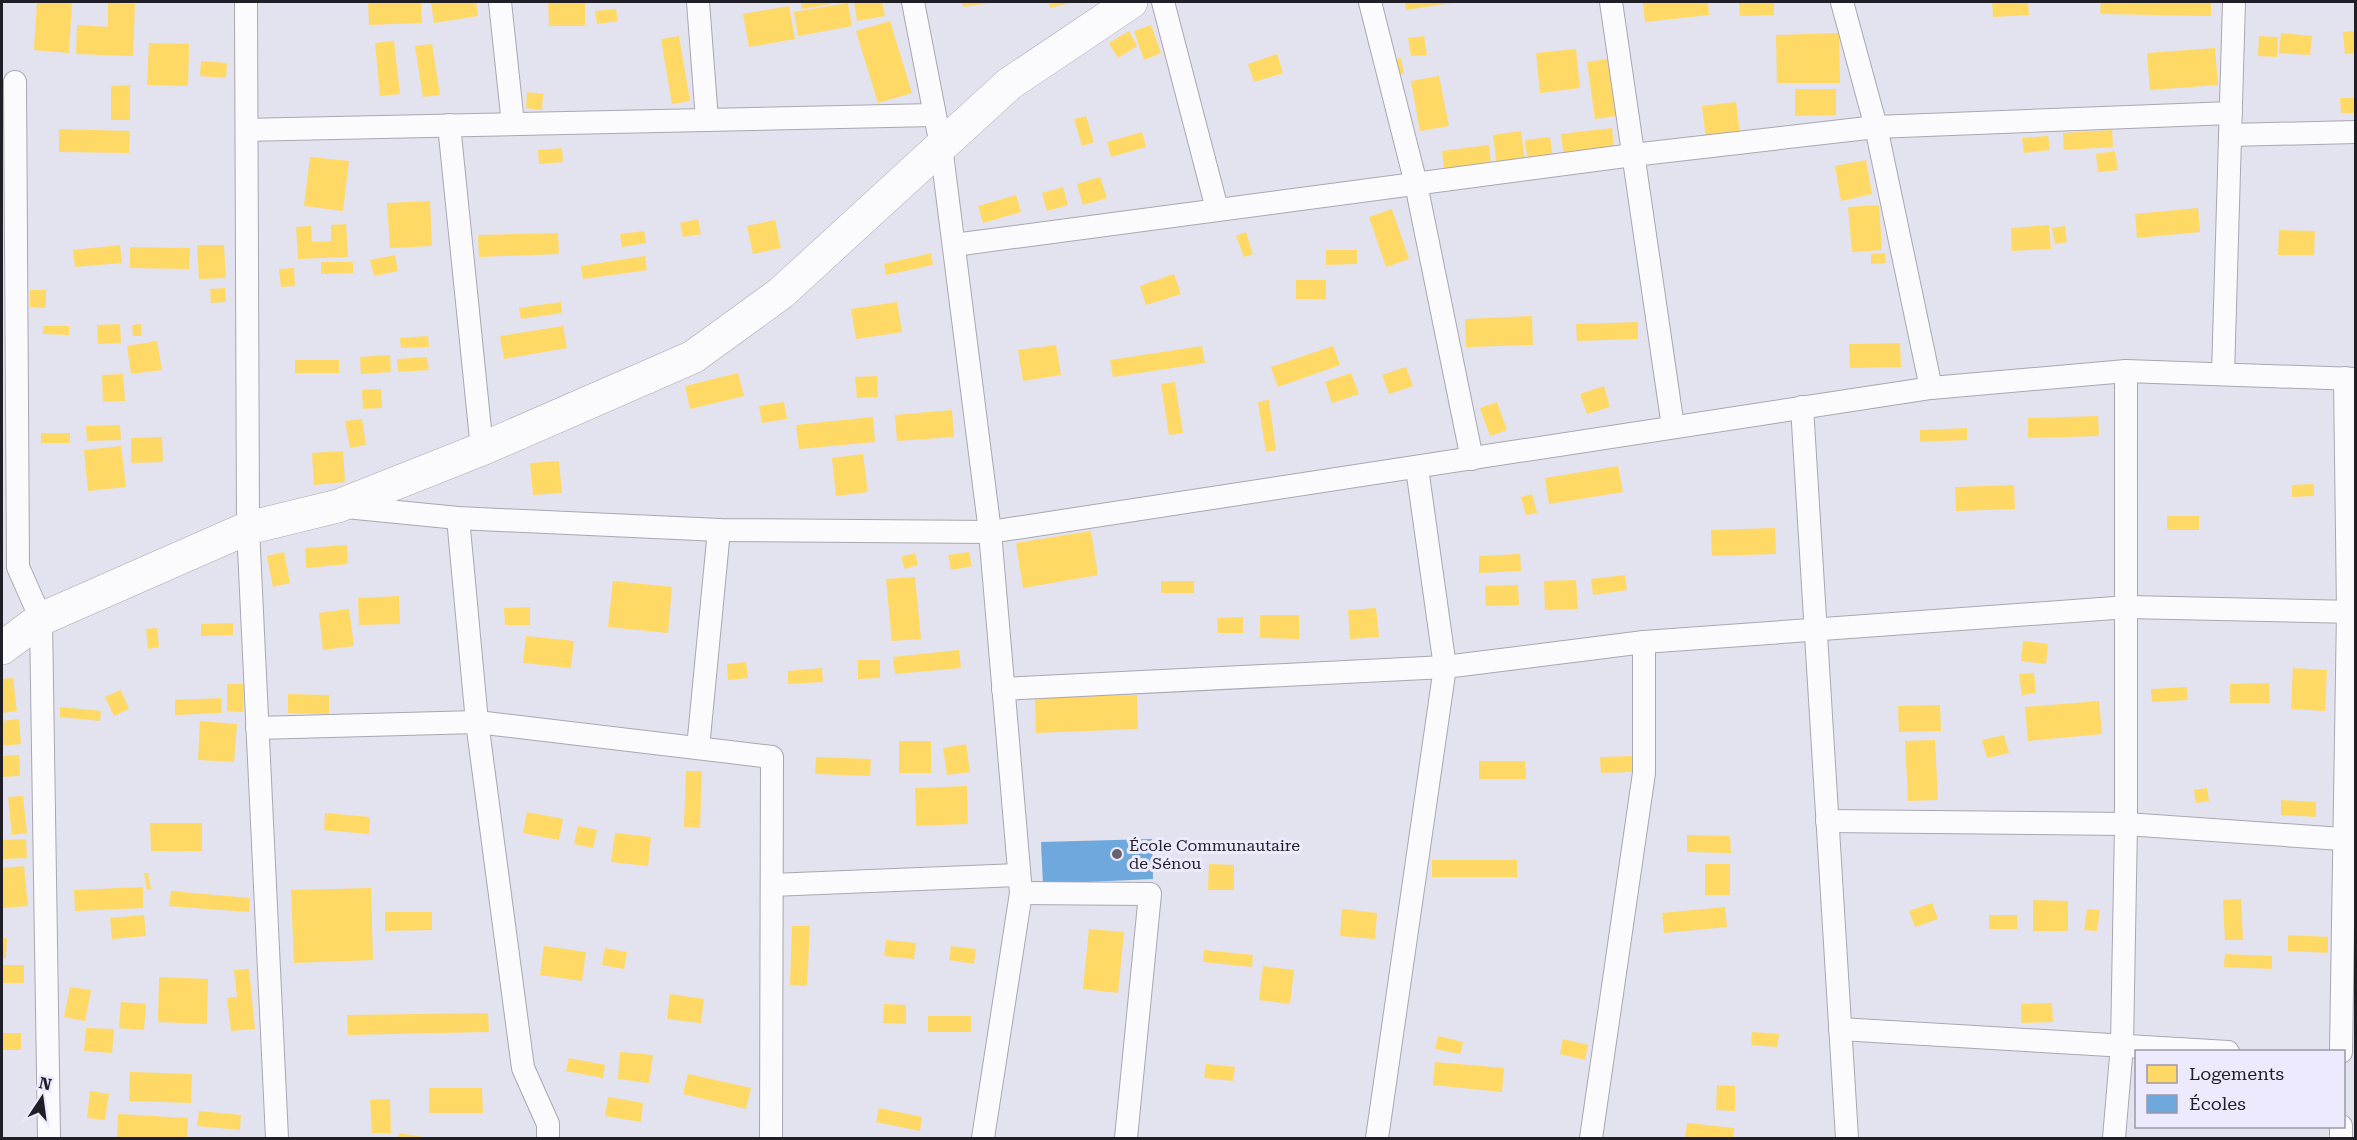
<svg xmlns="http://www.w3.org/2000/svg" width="2357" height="1140" font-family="'Roboto Serif',serif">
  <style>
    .homes { fill: #ffd966 }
    .schools { fill: #6fa8dc }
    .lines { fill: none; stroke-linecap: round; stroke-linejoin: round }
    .street-casing { stroke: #a8a7b1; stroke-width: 24 }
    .secondary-casing { stroke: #a8a7b1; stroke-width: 34 }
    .street { stroke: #fbfbfd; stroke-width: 22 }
    .secondary { stroke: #fbfbfd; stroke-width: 33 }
    .poi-dot { fill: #64636e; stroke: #edeafd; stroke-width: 2 }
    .labels { text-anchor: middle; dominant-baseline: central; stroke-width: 6; stroke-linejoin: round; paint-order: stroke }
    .poi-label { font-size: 16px; fill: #201f28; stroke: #edeafd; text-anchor: start }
  </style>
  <rect width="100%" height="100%" fill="#e3e2ef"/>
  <g class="homes">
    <polygon points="37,2 72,2 69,53 34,50"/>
    <polygon points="368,2 421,2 422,23 369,25"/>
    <polygon points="431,2 476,2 478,16 434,23"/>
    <polygon points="548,2 585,2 585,26 549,26"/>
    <polygon points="801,2 831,2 831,4 802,9"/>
    <polygon points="854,2 882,2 885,16 857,21"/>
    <polygon points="962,2 990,2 990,3 963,7"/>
    <polygon points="1049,2 1074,2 1050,8"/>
    <polygon points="1405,2 1452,2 1452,3 1406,10"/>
    <polygon points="1643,2 1708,2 1709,15 1645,22"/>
    <polygon points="1739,2 1774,2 1774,15 1740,16"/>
    <polygon points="1992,2 2028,2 2029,15 1993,17"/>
    <polygon points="2101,2 2211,2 2211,16 2100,14"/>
    <polygon points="108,3 135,4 133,56 76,54 77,25 108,27"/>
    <polygon points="848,3 852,26 798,36 794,12"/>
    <polygon points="789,6 795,39 749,47 743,14"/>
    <polygon points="616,9 618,21 597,24 595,11"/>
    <polygon points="890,21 912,93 878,103 856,31"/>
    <polygon points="1151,25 1161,53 1144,60 1134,31"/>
    <polygon points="1129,31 1137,46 1118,58 1109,43"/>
    <polygon points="2356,31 2356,53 2345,54 2343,32"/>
    <polygon points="1839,33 1840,83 1777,83 1776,35"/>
    <polygon points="2281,33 2312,36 2310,55 2279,53"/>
    <polygon points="679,36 690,101 672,104 661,39"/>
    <polygon points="1424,36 1427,55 1411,56 1408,38"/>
    <polygon points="2259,36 2278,37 2277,57 2258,56"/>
    <polygon points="394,41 400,94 380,96 375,43"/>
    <polygon points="149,43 189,44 188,86 147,85"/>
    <polygon points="432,44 440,95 423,97 415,46"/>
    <polygon points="2215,48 2218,85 2150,90 2147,53"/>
    <polygon points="1576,49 1580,88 1540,93 1536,53"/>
    <polygon points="1277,54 1283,73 1254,82 1248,64"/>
    <polygon points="1401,58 1404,74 1393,75 1390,60"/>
    <polygon points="1608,59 1616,116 1595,119 1587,62"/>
    <polygon points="201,61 227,63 226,78 200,76"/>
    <polygon points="1439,76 1449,126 1420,131 1411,81"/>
    <polygon points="130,85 130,120 111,120 111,86"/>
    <polygon points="1795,89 1836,89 1836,115 1795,116"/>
    <polygon points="527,92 543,94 542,110 526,108"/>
    <polygon points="2340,98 2356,98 2356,113 2341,113"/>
    <polygon points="1736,102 1740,135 1706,139 1702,106"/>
    <polygon points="1086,116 1094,142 1082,146 1074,119"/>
    <polygon points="1612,128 1614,151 1564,157 1561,134"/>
    <polygon points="59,129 130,131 129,153 59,152"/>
    <polygon points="2112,130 2113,147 2064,150 2063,133"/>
    <polygon points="1521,131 1525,162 1497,166 1493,135"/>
    <polygon points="1142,132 1146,147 1111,157 1107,142"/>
    <polygon points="2048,136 2050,150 2024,153 2022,138"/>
    <polygon points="1550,137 1553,159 1528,162 1525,140"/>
    <polygon points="1489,145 1491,163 1444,168 1442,151"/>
    <polygon points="562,148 563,162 539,164 538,150"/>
    <polygon points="2115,151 2118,170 2098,172 2096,154"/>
    <polygon points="310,157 349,161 343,211 304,206"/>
    <polygon points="1866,160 1872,194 1841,201 1835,166"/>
    <polygon points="1100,177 1107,198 1083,205 1077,184"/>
    <polygon points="1063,187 1068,205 1047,211 1042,193"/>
    <polygon points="1016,195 1021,212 983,223 978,206"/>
    <polygon points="430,201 432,246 390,248 387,203"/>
    <polygon points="1879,205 1882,250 1852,252 1848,207"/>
    <polygon points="2198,208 2200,232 2137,238 2135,214"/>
    <polygon points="1392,209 1409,259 1386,267 1369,217"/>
    <polygon points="698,219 701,234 683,237 680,223"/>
    <polygon points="775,220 781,248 753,254 747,226"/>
    <polygon points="346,224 348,257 298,259 296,227 311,226 312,242 331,241 331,225"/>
    <polygon points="2049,225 2051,249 2012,251 2011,228"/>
    <polygon points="2065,226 2067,242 2055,244 2052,228"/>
    <polygon points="2279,230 2315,231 2314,255 2278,255"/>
    <polygon points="644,231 646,243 622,247 620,234"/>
    <polygon points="1246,232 1253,254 1244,257 1236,236"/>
    <polygon points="558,233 559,254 479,257 478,235"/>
    <polygon points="120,245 122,263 75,267 73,250"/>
    <polygon points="197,245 224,245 226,278 199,279"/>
    <polygon points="130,247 190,248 189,269 130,268"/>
    <polygon points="1326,250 1357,250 1357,264 1326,265"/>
    <polygon points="931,253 933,265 886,275 884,264"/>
    <polygon points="1885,253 1886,263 1871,264 1871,254"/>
    <polygon points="395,255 398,271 374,276 370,260"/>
    <polygon points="645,256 647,270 583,279 581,266"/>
    <polygon points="321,262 353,262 353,273 321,274"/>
    <polygon points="294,268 295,286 281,287 279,269"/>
    <polygon points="1174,274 1181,294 1146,305 1140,286"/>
    <rect x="1296" y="280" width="30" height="19"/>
    <polygon points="225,288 226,302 211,303 210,289"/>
    <polygon points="30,290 46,290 46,308 30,307"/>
    <polygon points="561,302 562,313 521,319 519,308"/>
    <polygon points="897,302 902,332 856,339 851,309"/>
    <polygon points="1532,316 1533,345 1466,347 1465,319"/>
    <polygon points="1638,322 1638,339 1577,341 1576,324"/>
    <polygon points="120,324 121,343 98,344 97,325"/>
    <polygon points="141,324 142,336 133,336 132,325"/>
    <polygon points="43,326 69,326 69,335 43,334"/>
    <polygon points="563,326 567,348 504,359 500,336"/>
    <polygon points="428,336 429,347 401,348 400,338"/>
    <polygon points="157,341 162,370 131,374 127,346"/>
    <polygon points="1900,343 1901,367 1850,368 1849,344"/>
    <polygon points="1056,345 1061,375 1023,381 1018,350"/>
    <polygon points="1202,346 1205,363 1113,377 1110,360"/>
    <polygon points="1333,346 1340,365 1278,387 1271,367"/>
    <polygon points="390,355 391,372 361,374 360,357"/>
    <polygon points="427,357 429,370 398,372 397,359"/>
    <rect x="295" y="360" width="44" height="13"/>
    <polygon points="1406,367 1413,386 1389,394 1382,375"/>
    <polygon points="738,373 744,396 690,409 685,386"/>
    <polygon points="1351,373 1359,394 1332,403 1325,382"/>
    <polygon points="123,374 125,401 103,402 102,375"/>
    <polygon points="877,376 878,397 857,398 855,377"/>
    <polygon points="1175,382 1183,433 1169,435 1161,384"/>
    <polygon points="1604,386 1610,407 1587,414 1580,394"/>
    <polygon points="381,389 382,408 363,409 362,390"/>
    <polygon points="1269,400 1276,450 1266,452 1258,402"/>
    <polygon points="784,402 787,419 762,423 759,406"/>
    <polygon points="1497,402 1507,430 1490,436 1480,408"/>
    <polygon points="952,410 954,437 897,441 895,415"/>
    <polygon points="2098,416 2099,436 2028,438 2028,418"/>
    <polygon points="873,417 875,442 799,449 796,425"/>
    <polygon points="362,419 366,445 350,448 345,421"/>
    <polygon points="120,425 121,440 87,441 86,426"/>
    <polygon points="1967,428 1967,440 1920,442 1920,430"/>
    <rect x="41" y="433" width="29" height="10"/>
    <polygon points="162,437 163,462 131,463 131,438"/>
    <polygon points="121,446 126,487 88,491 84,450"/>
    <polygon points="343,451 345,482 314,485 312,453"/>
    <polygon points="863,454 868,492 836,496 832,458"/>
    <polygon points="559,461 562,493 533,495 530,463"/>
    <polygon points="1618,466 1623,492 1549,504 1545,478"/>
    <polygon points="2314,484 2314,496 2292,497 2292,485"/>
    <polygon points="2014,485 2015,509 1956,511 1955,487"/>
    <polygon points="1532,494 1537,513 1526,515 1521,497"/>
    <rect x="2167" y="516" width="32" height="14"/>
    <polygon points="1775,528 1776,554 1712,556 1711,530"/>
    <polygon points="1091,531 1098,575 1023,588 1016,543"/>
    <polygon points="347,545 348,564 306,568 305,548"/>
    <polygon points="284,552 290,583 273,587 267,556"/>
    <polygon points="969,552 972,566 951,570 948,555"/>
    <polygon points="915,553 918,565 905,569 901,557"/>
    <polygon points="1520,554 1521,571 1479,573 1479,556"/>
    <polygon points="1625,575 1627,590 1593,595 1591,579"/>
    <polygon points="915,577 921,639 892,641 886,579"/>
    <polygon points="1576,580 1578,609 1545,610 1544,581"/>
    <polygon points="613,581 672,587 668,633 608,627"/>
    <rect x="1161" y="581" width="33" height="12"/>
    <polygon points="1518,585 1519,605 1486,606 1485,586"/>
    <polygon points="399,596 400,624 359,625 358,598"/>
    <polygon points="530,607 530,625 505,625 504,608"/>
    <polygon points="1376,608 1379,637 1350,639 1348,610"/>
    <polygon points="349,609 354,646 323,650 319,613"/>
    <polygon points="1260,615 1299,615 1299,639 1260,638"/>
    <polygon points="1243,617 1243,633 1218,633 1217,618"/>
    <polygon points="233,623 233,635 201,636 201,624"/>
    <polygon points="157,628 159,647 148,649 146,629"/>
    <polygon points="526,636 574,641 571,668 523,663"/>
    <polygon points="2023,641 2048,644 2046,664 2021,661"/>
    <polygon points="959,650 961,668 895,674 893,657"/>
    <polygon points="858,660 880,660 880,678 858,679"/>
    <polygon points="746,662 748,678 728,680 727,664"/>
    <polygon points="822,668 823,682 788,684 788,671"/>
    <polygon points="2293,668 2327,670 2325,711 2291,709"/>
    <polygon points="2034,673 2036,693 2022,695 2019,674"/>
    <polygon points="13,678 17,711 2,713 2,679"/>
    <polygon points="2269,683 2270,703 2230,703 2230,684"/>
    <polygon points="227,684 244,684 243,712 227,711"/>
    <polygon points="2187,687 2188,700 2152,702 2151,689"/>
    <polygon points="121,690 129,709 114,716 105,697"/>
    <polygon points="288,694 329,695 329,714 288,713"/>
    <polygon points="1137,695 1138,729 1036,733 1035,698"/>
    <polygon points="221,698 222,713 175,715 175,700"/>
    <polygon points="2099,701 2102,734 2028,741 2025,707"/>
    <polygon points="1940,705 1941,731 1899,732 1898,706"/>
    <polygon points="60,707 101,711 100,721 60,717"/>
    <polygon points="19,719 21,744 2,746 2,721"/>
    <polygon points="200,721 237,724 234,762 198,760"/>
    <polygon points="2004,735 2009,753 1987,758 1982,740"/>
    <polygon points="1935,740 1938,800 1908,801 1905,741"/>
    <rect x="899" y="741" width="32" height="32"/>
    <polygon points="966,744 970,772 947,775 943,748"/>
    <polygon points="19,755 20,776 2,777 2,756"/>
    <polygon points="1632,756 1632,772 1601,773 1600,757"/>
    <polygon points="816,757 871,759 870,776 815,774"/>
    <polygon points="1479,761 1525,761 1526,779 1479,779"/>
    <polygon points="686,771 702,771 700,828 684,827"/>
    <polygon points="967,786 968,824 916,826 915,788"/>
    <polygon points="2207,788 2209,801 2196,803 2194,790"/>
    <polygon points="23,796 27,833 12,835 8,797"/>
    <polygon points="2281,800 2316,802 2316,817 2281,815"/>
    <polygon points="527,812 563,819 559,840 523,833"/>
    <polygon points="325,813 370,817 369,834 324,830"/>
    <polygon points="150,823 202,823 202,851 151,851"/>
    <polygon points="578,826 597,830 593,848 574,844"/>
    <polygon points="615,833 651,837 648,866 611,862"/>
    <polygon points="1687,835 1730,836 1731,853 1687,852"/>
    <polygon points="26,839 27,858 2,859 2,840"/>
    <rect x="1432" y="860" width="85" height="17"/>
    <polygon points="1209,864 1234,865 1234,890 1208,890"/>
    <rect x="1705" y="864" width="25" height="31"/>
    <polygon points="24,866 28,906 2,908 2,868"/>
    <polygon points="144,873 148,873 151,889 147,890"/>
    <polygon points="143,887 143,908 75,911 74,890"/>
    <polygon points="371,888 373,960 294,963 291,890"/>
    <polygon points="171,891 250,898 249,912 169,906"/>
    <polygon points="2241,899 2243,940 2225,940 2223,900"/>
    <polygon points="2033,900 2068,901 2068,931 2033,931"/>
    <polygon points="1932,903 1938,919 1915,927 1909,911"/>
    <polygon points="1725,907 1727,927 1664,933 1662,913"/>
    <polygon points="1342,909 1377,913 1375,939 1340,936"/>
    <polygon points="2087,909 2100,910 2097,931 2084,930"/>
    <polygon points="385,912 432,912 432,930 385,931"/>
    <polygon points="144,915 146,936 112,939 110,918"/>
    <rect x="1989" y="915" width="28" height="14"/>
    <polygon points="792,926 810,926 807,986 790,985"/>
    <polygon points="1089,929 1124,932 1118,993 1083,989"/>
    <polygon points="2288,935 2328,937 2328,953 2288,951"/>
    <polygon points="2,938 7,938 6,958 2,958"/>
    <polygon points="886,940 916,943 914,959 884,956"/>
    <polygon points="544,946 586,952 582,981 540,975"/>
    <polygon points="951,946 976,949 974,964 949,960"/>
    <polygon points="605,948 627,952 624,969 602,965"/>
    <polygon points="1204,950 1253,955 1252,967 1203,962"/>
    <polygon points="2225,954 2272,956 2272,969 2224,967"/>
    <rect x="2" y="965" width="22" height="18"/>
    <polygon points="1263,966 1294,970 1290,1004 1259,1000"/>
    <polygon points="249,969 255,1029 231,1031 227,998 237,997 234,970"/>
    <polygon points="159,977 208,979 207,1024 158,1022"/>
    <polygon points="70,987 91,990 85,1021 64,1017"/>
    <polygon points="670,994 704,999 701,1023 667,1019"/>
    <polygon points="121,1002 146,1004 144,1030 119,1028"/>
    <polygon points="2052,1003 2053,1022 2021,1023 2021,1004"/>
    <polygon points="884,1004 906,1005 906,1024 883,1023"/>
    <polygon points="488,1013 489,1032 348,1035 347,1015"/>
    <rect x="928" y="1016" width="43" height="16"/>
    <polygon points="86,1028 114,1029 112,1053 84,1051"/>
    <polygon points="1752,1032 1779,1034 1777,1047 1751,1045"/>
    <rect x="2" y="1033" width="19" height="17"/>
    <polygon points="1438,1036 1463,1042 1460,1054 1435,1049"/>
    <polygon points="1563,1039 1588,1045 1585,1060 1560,1054"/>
    <polygon points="620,1052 653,1055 649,1083 618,1079"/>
    <polygon points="569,1058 605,1065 603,1078 566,1071"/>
    <polygon points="1435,1062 1504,1068 1502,1092 1433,1085"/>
    <polygon points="1206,1064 1235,1067 1233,1081 1204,1078"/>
    <polygon points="130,1072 192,1074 191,1103 129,1101"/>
    <polygon points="688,1074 751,1088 746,1109 683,1094"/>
    <polygon points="1717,1085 1735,1086 1735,1111 1716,1110"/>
    <polygon points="429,1088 482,1088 483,1113 429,1113"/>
    <polygon points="90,1091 109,1094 105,1120 87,1118"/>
    <polygon points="608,1097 643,1103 641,1122 605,1116"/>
    <polygon points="390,1099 391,1133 372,1133 370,1100"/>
    <polygon points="879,1108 922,1117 920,1131 876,1122"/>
    <polygon points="199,1111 241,1115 240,1130 197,1126"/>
    <polygon points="118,1114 188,1118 187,1138 117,1138"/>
    <polygon points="1687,1123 1734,1128 1733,1138 1685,1138"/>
    <polygon points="399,1133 423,1137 422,1138 398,1138"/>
  </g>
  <polygon class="schools" points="1152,839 1153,879 1043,884 1041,842"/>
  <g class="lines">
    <g class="street-casing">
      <g id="street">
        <polyline points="246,2 248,528 277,1138"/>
        <polyline points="500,2 513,124"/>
        <polyline points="698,2 707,120"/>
        <polyline points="913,2 941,146 990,532 1021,893 983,1138"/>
        <polyline points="1163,2 1217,209"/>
        <polyline points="1370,2 1416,184 1472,459"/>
        <polyline points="1611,2 1673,427"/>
        <polyline points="1842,2 1876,127 1931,388"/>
        <polyline points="15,82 18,567 41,619 49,1138"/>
        <polyline points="449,125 482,449"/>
        <polyline points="247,130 934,115"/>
        <polyline points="2230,135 2356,132"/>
        <polyline points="954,245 1633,155 1876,127 2231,113"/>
        <polyline points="2223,374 2234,2"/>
        <polyline points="1802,407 1847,1138"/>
        <polyline points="346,507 458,518 719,530 990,532 1931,388 2126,371 2356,379"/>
        <polyline points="458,518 477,722 523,1068 548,1124 548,1138"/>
        <polyline points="1003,689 1445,667 1644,642 2128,607 2356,612"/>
        <polyline points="257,728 477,722 772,757 771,1138"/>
        <polyline points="698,748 719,530"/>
        <polyline points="1827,821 2126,824 2356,840"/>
        <polyline points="772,885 1019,875"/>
        <polyline points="1021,893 1150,894 1126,1138"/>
        <polyline points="1840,1029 2228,1052"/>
        <polyline points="2341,1052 2348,611 2345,378"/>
        <polyline points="2341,1126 2341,1138"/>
        <polyline points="1377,1138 1445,667 1417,468"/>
        <polyline points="1591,1138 1644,773 1644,642"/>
        <polyline points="2114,1138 2122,1045 2126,824 2126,371"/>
      </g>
    </g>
    <g class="secondary-casing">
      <polyline id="secondary" points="2,648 41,619 248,528 338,506 482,449 693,357 781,293 1009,84 1131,2"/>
    </g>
    <use href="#street" class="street"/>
    <use href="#secondary" class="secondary"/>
  </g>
  <circle class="poi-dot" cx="1117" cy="854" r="6"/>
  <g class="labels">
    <g class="poi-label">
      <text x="1129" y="845">École Communautaire<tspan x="1129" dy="18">de Sénou</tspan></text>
    </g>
  </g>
  <rect width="2357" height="1140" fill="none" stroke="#201f28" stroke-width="6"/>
  <rect x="2135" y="1050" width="210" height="78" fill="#edeafd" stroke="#9b99a8" stroke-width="1.5"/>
  <rect x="2147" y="1065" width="30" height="18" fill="#ffd966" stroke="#9b99a8" stroke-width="1.5"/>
  <text x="2189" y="1080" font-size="18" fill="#201f28">Logements</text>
  <rect x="2147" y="1095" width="30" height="18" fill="#6fa8dc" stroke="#9b99a8" stroke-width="1.5"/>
  <text x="2189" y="1110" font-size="18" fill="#201f28">Écoles</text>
  <g transform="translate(42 1098) rotate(13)" stroke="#edeafd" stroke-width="4.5" paint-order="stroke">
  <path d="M0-4.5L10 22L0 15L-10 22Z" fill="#201f28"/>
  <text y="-9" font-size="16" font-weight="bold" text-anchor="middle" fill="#201f28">N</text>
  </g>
</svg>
